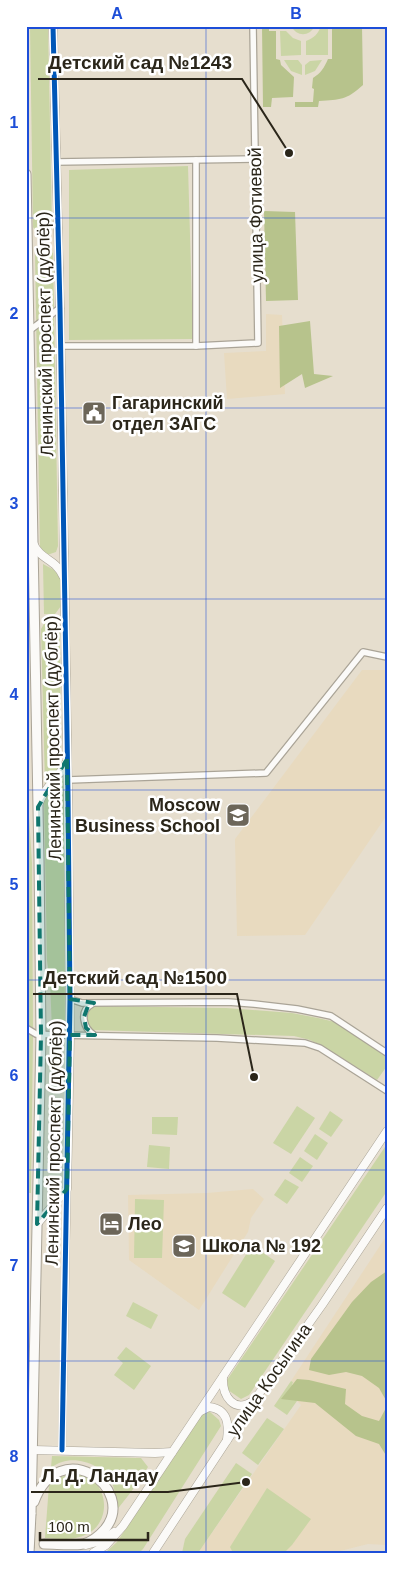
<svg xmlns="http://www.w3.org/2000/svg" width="413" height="1579" font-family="Arial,sans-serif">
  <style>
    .built { fill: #e8dabf }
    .green { fill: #cad5a5 }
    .forest { fill: #b7c38c }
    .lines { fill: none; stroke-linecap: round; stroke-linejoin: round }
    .primary-tunnel { stroke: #c1b9aa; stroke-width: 9; stroke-dasharray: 9 4.5; stroke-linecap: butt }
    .street-casing { stroke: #aaa497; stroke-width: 8 }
    .secondary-casing { stroke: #aaa497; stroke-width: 9 }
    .primary-casing { stroke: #aaa497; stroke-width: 11 }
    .street { stroke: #fbfaf8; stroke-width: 5.5 }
    .secondary { stroke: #fbfaf8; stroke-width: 8 }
    .primary { stroke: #fbfaf8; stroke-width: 9 }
    .primary-bridge-casing { stroke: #aaa497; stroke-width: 11; stroke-linecap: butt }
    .primary-bridge { stroke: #fbfaf8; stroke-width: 9 }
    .cycleway-casing { stroke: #fff; stroke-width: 8 }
    .cycleway { stroke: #0057b8; stroke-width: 5 }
    .marked { fill: #0f766e; fill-opacity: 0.2; stroke: #0f766e; stroke-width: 4; stroke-dasharray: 10 6; stroke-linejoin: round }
    .grid { fill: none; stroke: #1d4ed8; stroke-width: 1; stroke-opacity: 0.55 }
    .labels { text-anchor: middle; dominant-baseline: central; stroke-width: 5; stroke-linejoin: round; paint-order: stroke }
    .street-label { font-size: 18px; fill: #2b261a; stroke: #fff }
    .poi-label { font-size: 18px; font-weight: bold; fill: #2b261a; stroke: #fff; text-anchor: start }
    .leader { fill: none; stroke: #2b261a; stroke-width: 2 }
    .callout-dot { fill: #2b261a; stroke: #fff; stroke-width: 2 }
    .callout-label { font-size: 19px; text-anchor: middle; font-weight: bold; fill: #2b261a; stroke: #fff; stroke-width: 5; stroke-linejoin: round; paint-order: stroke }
    .neatline { fill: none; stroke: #1d4ed8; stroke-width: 2 }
    .grid-label { font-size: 16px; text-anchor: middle; font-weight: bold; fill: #1d4ed8 }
  </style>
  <rect width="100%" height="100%" fill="#e6dece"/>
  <g class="built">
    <polygon points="266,314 282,315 285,394 227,399 224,353 266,351"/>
    <polygon points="362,670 387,670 387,815 305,935 237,936 235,839"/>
    <polygon points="253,1189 264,1199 251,1218 248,1232 199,1310 129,1260 128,1195 207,1193"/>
    <polygon points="387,1235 387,1545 368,1544 332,1553 198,1553 301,1405 292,1396 291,1389 293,1382 291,1381"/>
  </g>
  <g class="green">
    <path d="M30,26H48L52,227C51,234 45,237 38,235L33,227Z"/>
    <path d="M291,26H315C309,37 297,37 291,26Z"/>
    <path d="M321,26H328V55H306V41C314,38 318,34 321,26Z"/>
    <polygon points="280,31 286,31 293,38 301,41 301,55 281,56"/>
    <polygon points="284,60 298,60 302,65 302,75 291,71"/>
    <polygon points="322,60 315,71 305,75 305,65 310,61"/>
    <polygon points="188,166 193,339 69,340 69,170"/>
    <polygon points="46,244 51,247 53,253 58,546 56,552 47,555 40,550 35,253 38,247"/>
    <polygon points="43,564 60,573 61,606 55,614 44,614"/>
    <polygon points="50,621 56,622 60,627 61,768 45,784 41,629 44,624"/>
    <polygon points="26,659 29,816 32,863 33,1030 26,1024"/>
    <polygon points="64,778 65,1024 63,1029 55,1032 52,1030 50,981 47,961 44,798 52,787"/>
    <path d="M92,1006L226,1008L292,1013L318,1018L335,1022L387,1056V1066L377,1080L326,1048L310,1040L294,1036L91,1030C85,1021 85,1015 92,1006Z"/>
    <polygon points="26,1031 33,1036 31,1193 26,1193"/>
    <polygon points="297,1106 315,1118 291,1154 273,1143"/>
    <polygon points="330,1111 343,1120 331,1137 319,1129"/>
    <polygon points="152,1117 178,1117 177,1135 152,1134"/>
    <polygon points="315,1134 328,1143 317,1160 304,1151"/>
    <polygon points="387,1144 387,1191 249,1395 241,1399 228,1390 227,1380"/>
    <polygon points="149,1145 170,1147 169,1169 147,1167"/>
    <polygon points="300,1157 313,1166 302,1182 289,1173"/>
    <polygon points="285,1179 299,1187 287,1204 274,1195"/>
    <polygon points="135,1199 164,1200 162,1258 134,1258"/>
    <polygon points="252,1245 275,1261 245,1308 222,1293"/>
    <polygon points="133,1302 158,1315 151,1329 126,1316"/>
    <polygon points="126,1347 151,1366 134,1390 114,1375 123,1363 117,1358"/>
    <path d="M291,1381L293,1382C290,1390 291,1395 297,1401L287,1415L274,1406Z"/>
    <polygon points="210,1412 219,1420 221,1426 143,1549 139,1553 105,1553 117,1542 203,1413"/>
    <polygon points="267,1418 284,1429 258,1465 242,1453"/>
    <path d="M52,1456L141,1458L148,1467L131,1492L116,1511C116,1502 116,1492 112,1483C104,1466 79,1456 62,1462C58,1463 54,1466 51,1467Z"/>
    <polygon points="236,1463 252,1474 198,1553 182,1553 185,1539"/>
    <path d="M73,1474C80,1474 86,1475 91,1479C110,1493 108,1524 87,1534C74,1541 59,1539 45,1538L49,1485L56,1478Z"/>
    <polygon points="267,1488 311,1519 292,1545 284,1553 233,1553 230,1547"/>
  </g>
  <g class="forest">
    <polygon points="262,26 269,26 269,31 276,31 276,59 280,60 281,65 294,77 293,97 272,98 271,107 263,107"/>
    <path d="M332,26H362L363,85C345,101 341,99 319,101L318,107H295V102H313L314,89L312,88L313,78C321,73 324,68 328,59H332Z"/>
    <polygon points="264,211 295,212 298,300 266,301"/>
    <polygon points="310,321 314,374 333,376 305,388 302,374 280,388 279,326"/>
    <polygon points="387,1271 387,1402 379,1388 362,1376 346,1372 329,1375 309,1370 311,1359 352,1302 371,1282"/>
    <polygon points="297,1379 309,1380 346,1389 345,1404 362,1416 379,1421 387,1406 387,1457 379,1444 356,1436 315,1403 281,1399"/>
  </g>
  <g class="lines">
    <polyline class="primary-tunnel" points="26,1544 44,1544"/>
    <g class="street-casing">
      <g id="street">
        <polyline points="196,160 196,346"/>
        <polyline points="56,162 255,159"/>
        <polyline points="30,330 60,308"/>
        <polyline points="60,346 196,346 258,343 253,26"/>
        <polyline points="68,780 266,773 363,652 387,657"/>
        <polyline points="70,999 82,1003 228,1002 254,1004 297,1009 331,1016 387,1053"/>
        <path d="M92,1004C79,1011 83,1028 94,1035"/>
        <polyline points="26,1028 36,1034 57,1035 217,1038 305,1043 320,1048 387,1091"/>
        <polyline points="62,1450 67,1189"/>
      </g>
    </g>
    <g class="secondary-casing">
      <g id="secondary">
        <path d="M33,543C40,560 56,559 63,576"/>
        <path d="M39,803C45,786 59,778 66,763"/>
        <polyline points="37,1224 67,1189 70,1035 68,795 60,308 53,26"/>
        <path d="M223,1377C222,1396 234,1414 253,1401"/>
        <path d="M201,1411L209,1407C228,1409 229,1424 227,1440"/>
        <polyline points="33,1450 155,1453 172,1452"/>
        <polyline points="86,1545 101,1541 114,1532"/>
        <polyline points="93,1553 106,1545 123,1526 387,1131"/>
        <polyline points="153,1553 241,1419 322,1305 387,1208"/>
      </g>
    </g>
    <g class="primary-casing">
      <g id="primary">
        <polyline points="26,174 39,860 41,1035 31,1514"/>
        <path d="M34,1502C59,1433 138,1488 105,1529C99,1536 91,1542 83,1544C71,1546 57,1544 44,1544"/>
      </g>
    </g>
    <use href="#street" class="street"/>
    <use href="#secondary" class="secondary"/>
    <use href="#primary" class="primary"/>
    <g class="primary-bridge-casing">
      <polyline id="primary-bridge" points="29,1553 31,1514"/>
    </g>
    <use href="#primary-bridge" class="primary-bridge"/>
    <g class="cycleway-casing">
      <polyline id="cycleway" points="53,26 60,308 68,795 70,999 62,1450"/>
    </g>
    <use href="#cycleway" class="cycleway"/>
  </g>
  <path class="marked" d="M67,759L70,999L94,1003L88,1006L84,1017L86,1028L95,1035H70L67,1189L37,1224L41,1035L38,807Z"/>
  <path class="grid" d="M206,26V1553M26,218H387M26,408H387M26,599H387M26,790H387M26,980H387M26,1170H387M26,1361H387"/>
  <defs>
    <g id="civic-square" transform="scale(1.25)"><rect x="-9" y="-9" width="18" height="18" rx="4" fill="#6c6659" stroke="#fff"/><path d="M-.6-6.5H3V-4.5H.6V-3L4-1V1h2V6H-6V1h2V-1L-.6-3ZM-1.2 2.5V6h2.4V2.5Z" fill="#fff"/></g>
    <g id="university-square" transform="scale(1.25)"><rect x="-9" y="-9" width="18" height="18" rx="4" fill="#6c6659" stroke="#fff"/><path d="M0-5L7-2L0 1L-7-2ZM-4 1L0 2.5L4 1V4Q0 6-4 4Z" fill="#fff"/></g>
    <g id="hotel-square" transform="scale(1.25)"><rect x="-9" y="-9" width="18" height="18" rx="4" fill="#6c6659" stroke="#fff"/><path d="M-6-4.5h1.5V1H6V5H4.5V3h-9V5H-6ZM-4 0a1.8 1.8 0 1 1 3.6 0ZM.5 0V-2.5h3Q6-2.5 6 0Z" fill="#fff"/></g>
    <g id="school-square" transform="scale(1.25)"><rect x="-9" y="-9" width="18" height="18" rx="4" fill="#6c6659" stroke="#fff"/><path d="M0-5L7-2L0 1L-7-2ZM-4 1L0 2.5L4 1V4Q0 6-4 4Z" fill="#fff"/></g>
  </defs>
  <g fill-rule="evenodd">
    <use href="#civic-square" x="94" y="413"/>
    <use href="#university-square" x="238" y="815"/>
    <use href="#hotel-square" x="111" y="1224"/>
    <use href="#school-square" x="184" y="1246"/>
  </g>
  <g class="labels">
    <g class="street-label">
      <text transform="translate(256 215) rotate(-91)">улица Фотиевой</text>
      <text transform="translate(45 334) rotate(-91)">Ленинский проспект (дублёр)</text>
      <text transform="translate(53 738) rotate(-91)">Ленинский проспект (дублёр)</text>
      <text transform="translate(54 1143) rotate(-89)">Ленинский проспект (дублёр)</text>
      <text transform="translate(269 1380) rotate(-55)">улица Косыгина</text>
    </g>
    <g class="poi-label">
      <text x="112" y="403">Гагаринский<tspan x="112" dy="21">отдел ЗАГС</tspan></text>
      <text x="220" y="805" text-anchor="end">Moscow<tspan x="220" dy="21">Business School</tspan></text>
      <text x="128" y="1224">Лео</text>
      <text x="202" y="1246">Школа № 192</text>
    </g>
  </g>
  <path class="leader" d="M289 153L242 79H38M254 1077L237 994H33M246 1482L168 1492H31"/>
  <g class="callout-dot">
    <circle cx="289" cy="153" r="5"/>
    <circle cx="254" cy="1077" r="5"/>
    <circle cx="246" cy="1482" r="5"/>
  </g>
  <g class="callout-label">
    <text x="140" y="69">Детский сад №1243</text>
    <text x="135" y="984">Детский сад №1500</text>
    <text x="100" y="1482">Л. Д. Ландау</text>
  </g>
  <rect width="413" height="1579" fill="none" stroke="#ffffff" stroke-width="55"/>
  <path d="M40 1532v8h108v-8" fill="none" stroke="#2b261a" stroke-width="2.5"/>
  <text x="48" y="1532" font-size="15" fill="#2b261a" stroke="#ffffff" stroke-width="4" paint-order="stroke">100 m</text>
  <rect x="28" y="28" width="358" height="1524" class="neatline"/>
  <g class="grid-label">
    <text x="117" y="19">A</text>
    <text x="296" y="19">B</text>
    <text x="14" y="128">1</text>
    <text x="14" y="319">2</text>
    <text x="14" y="509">3</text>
    <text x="14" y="700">4</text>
    <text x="14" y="890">5</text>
    <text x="14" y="1081">6</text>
    <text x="14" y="1271">7</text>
    <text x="14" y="1462">8</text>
  </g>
</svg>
